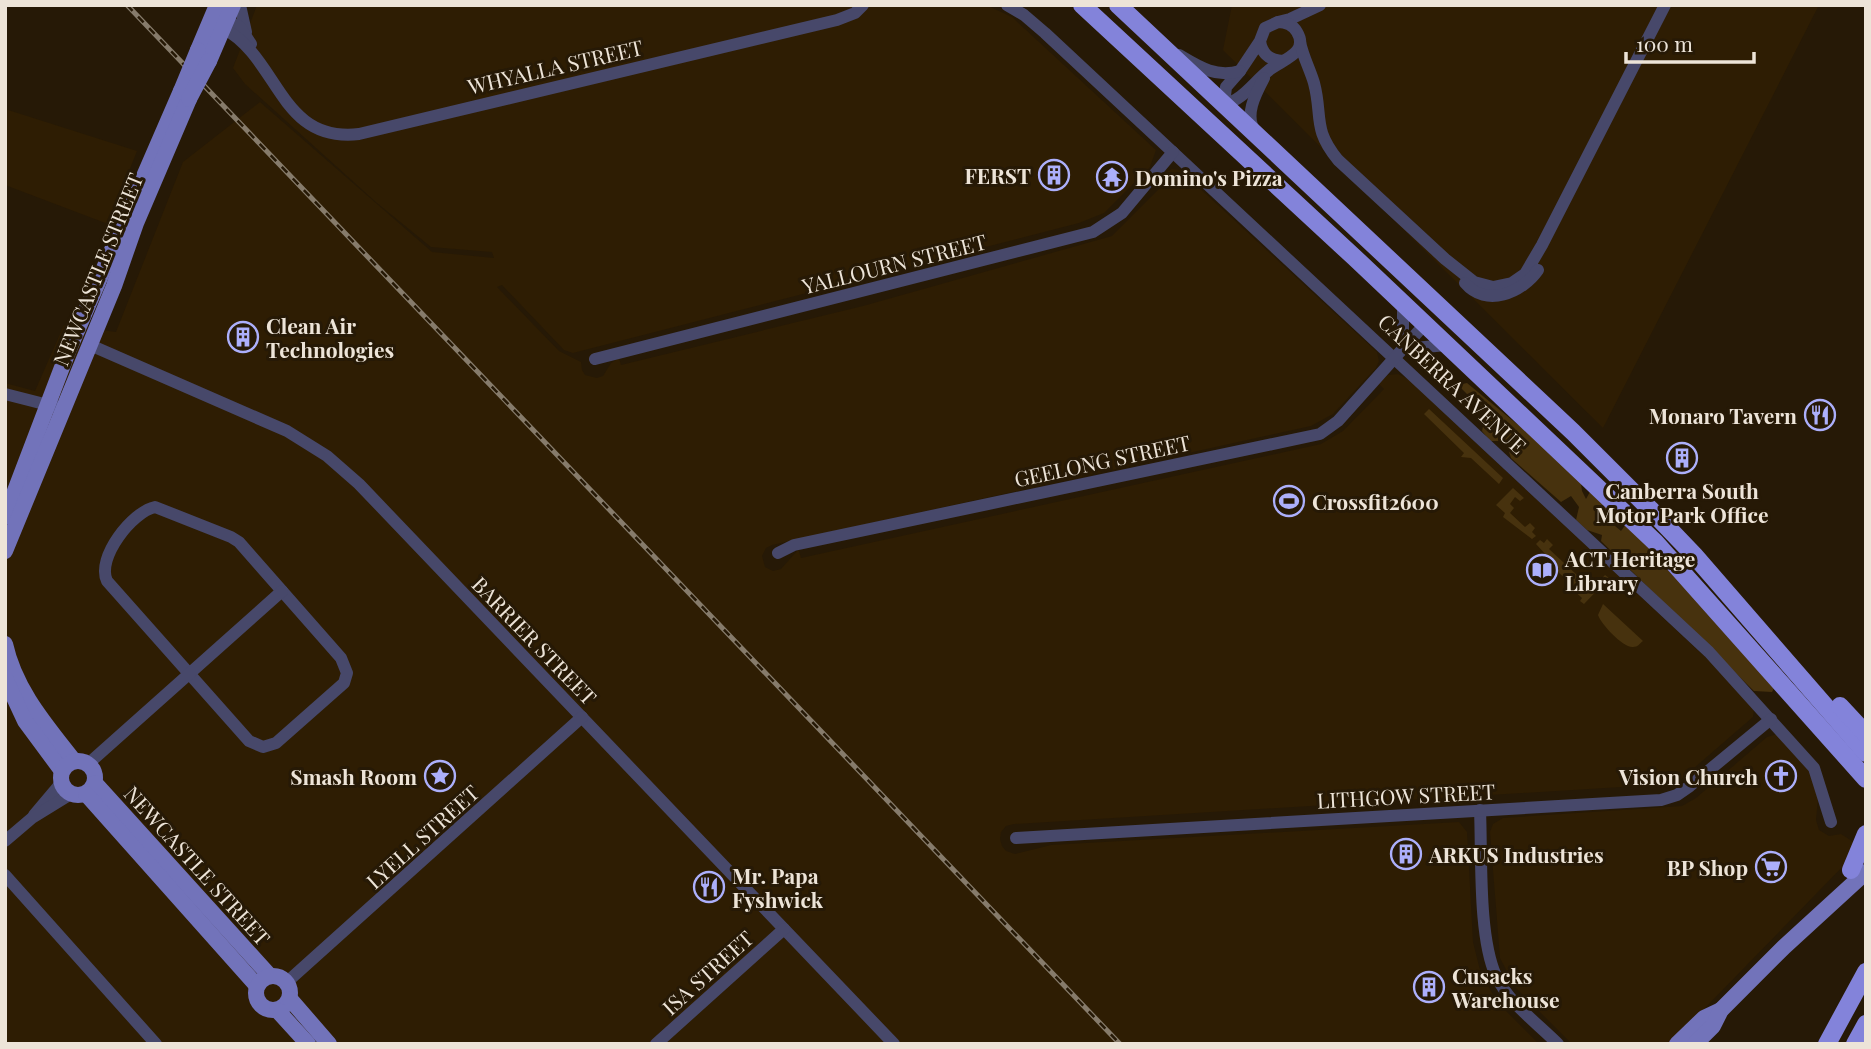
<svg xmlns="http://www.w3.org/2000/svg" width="1871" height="1049" font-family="'Playfair Display',serif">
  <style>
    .built { fill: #2e1d03 }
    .green { fill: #47320e }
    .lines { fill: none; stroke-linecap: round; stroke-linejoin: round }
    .minor { stroke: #47486a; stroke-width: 12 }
    .major { stroke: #7273ba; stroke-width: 16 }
    .highway { stroke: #8383da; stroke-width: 18 }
    .rail-casing { stroke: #867b6b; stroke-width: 5 }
    .rail { stroke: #261906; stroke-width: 2.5; stroke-dasharray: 8; stroke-linecap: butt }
    .major-bridge { stroke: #7273ba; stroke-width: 16 }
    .labels { text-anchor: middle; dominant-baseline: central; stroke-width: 6; stroke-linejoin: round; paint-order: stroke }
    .street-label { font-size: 21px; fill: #ede4d8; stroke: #261906 }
    .poi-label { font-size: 21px; font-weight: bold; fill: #ede4d8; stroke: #261906; text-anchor: start }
  </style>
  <rect width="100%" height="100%" fill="#261906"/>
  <g class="built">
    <polygon points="257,5 374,5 376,7 385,5 986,5 1012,17 1156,150 1150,167 1104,213 1079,223 573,353 564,350 502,285 497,287 559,351 581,362 582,370 585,375 597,378 603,376 611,363 619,358 621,365 863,306 1112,236 1161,187 1156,182 1164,173 1172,169 1180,170 1377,352 1379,361 1376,368 1333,414 1311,426 772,545 766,548 762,556 765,567 773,571 781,569 797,551 799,551 801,558 1321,444 1343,431 1384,389 1378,383 1388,375 1398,374 1408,379 1750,699 1754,709 1753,717 1679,781 1670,784 1014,824 1006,826 1001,832 1000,839 1002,846 1006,851 1015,854 1051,845 1459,822 1467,832 1473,942 1481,974 1498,1003 1539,1044 5,1044 5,383 35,391 64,325 116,332 183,162 260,102 432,252 494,258 492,252 431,247 377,203 245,84 233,68"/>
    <polygon points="1232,5 1819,5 1603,428 1223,50"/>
    <polygon points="5,109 137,151 108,224 5,185"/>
    <polygon points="1777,734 1808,766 1818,798 1816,820 1819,830 1829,836 1841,834 1858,845 1849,860 1670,1044 1572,1044 1515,987 1500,958 1490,832 1493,824 1503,818 1682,806 1696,798 1767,737"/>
  </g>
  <g class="green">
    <polygon points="1467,383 1580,476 1582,491 1586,499 1591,490 1615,516 1615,526 1621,531 1626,524 1652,544 1651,555 1662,557 1775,686 1772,692 1754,691 1601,541 1602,535 1587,530 1576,520 1579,507 1571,496 1561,502 1511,458 1507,446 1502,441 1490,441 1482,431 1486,413 1458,385"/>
    <polygon points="1429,409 1503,478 1499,484 1471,458 1461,457 1464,453 1424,414"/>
    <polygon points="1513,488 1524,498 1520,501 1515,497 1510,504 1514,508 1510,513 1525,527 1530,523 1535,528 1532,532 1536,536 1532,539 1503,517 1505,513 1496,505"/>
    <polygon points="1547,539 1553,545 1549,549 1592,589 1605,575 1609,578 1584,604 1580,601 1582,598 1569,586 1570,583 1557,571 1559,569 1536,544 1540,540 1544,543"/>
    <path d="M1603,604L1643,641C1639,644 1638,647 1633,647C1623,648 1601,624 1598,615Z"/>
  </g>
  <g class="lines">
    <g class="minor">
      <polyline points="240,5 246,32"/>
      <polyline points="1007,5 1024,15 1045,33 1709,652 1814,768 1831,822"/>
      <polyline points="226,20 240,27 251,44"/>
      <polyline points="1278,22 1290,19 1320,5"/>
      <path d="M223,28C280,59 279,143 359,134L837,20L855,13L863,5"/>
      <path d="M1260,41L1240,71L1226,87L1224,104C1242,101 1254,82 1268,71C1280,60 1310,54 1297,32C1293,25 1286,22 1278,22L1265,28L1260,41C1262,54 1269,60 1283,61"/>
      <path d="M1300,42C1303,57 1310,69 1314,83C1323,117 1312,128 1338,160L1445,259L1474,282L1493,287L1512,283L1525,274L1542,245L1665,5"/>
      <path d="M1179,55C1199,67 1216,78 1240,71"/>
      <path d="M1256,132C1243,117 1256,93 1264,78"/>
      <path d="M1465,283C1486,308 1522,293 1538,270"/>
      <polyline points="90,345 287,431 327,456 359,484 894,1044"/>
      <polyline points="1403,349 1403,304"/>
      <polyline points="1403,349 1447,345"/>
      <polyline points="595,359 1093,232 1122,213 1173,152"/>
      <polyline points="5,394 56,407"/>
      <path d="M155,507L231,537L239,542L341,658L347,673L344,683L276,743L263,747L249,741L107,581C96,558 132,512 155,507Z"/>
      <polyline points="778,553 794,545 1320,434 1338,421 1425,324"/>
      <polyline points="88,764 282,591"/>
      <path d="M1480,810C1482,856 1478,936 1496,976C1509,1003 1537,1023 1558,1044"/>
      <polyline points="34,815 61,783"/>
      <polyline points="1016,838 1661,800 1677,795 1690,786 1771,719"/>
      <polyline points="5,841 32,818 71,794"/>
      <polyline points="5,875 156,1044"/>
      <polyline points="287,982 582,717"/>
      <polyline points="656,1044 784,929"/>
    </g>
    <g class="major">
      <polyline points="198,50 217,5"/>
      <polyline points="209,61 233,5"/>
      <polyline points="5,517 69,349 181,91"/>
      <polyline points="5,551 114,286 136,223 189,99"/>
      <path d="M5,644C15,690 46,725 74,761"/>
      <polyline points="5,678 25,721 62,771"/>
      <circle cx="78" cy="778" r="17"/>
      <polyline points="95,783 270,976"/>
      <polyline points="86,794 257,986"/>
      <circle cx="273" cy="993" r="17"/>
      <polyline points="290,999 329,1044"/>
      <polyline points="277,1010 308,1044"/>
      <polyline points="1677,1044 1704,1018 1721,1010"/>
      <polyline points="1695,1044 1713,1026 1721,1010 1784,947 1866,872"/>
    </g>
    <g class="highway">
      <polyline points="1082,5 1354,257 1655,542 1866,779"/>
      <polyline points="1118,5 1573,432 1650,509 1694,555 1866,753"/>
      <polyline points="1840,706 1866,734"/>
      <polyline points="1851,870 1866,834"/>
      <polyline points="1827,1044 1866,972"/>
      <polyline points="1855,1044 1866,1024"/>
    </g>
    <g class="rail-casing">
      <polyline id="rail" points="127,5 1120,1044"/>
    </g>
    <use href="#rail" class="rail"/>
    <g class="major-bridge">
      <polyline points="181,91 198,50"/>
      <polyline points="189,99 209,61"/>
    </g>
  </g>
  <defs>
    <g id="building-ring" transform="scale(1.575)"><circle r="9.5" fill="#261906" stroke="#acaffb" stroke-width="1.5"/><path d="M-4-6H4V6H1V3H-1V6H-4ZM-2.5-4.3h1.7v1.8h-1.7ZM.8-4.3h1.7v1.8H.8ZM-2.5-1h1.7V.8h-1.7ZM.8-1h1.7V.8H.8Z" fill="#acaffb"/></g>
    <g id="temple-ring" transform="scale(1.575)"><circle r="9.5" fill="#261906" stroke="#acaffb" stroke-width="1.5"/><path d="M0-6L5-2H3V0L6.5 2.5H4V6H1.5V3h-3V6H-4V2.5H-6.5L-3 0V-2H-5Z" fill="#acaffb"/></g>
    <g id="restaurant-ring" transform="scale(1.575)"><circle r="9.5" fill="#261906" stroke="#acaffb" stroke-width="1.5"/><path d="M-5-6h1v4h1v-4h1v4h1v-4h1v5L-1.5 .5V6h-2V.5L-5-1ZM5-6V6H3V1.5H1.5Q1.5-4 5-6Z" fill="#acaffb"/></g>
    <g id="stadium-ring" transform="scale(1.575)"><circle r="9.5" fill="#261906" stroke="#acaffb" stroke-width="1.5"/><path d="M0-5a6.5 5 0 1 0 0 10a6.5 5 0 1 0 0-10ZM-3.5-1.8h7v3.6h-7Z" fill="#acaffb"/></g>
    <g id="library-ring" transform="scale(1.575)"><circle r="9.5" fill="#261906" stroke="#acaffb" stroke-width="1.5"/><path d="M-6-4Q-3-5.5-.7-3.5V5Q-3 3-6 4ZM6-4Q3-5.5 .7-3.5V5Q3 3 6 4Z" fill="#acaffb"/></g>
    <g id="sight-ring" transform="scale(1.575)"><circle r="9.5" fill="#261906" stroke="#acaffb" stroke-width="1.5"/><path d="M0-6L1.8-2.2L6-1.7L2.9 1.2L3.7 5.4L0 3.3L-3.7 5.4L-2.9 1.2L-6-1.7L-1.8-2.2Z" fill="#acaffb"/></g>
    <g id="church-ring" transform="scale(1.575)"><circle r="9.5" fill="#261906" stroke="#acaffb" stroke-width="1.5"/><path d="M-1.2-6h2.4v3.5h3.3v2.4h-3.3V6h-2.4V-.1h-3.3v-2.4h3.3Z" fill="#acaffb"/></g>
    <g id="supermarket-ring" transform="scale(1.575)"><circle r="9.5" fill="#261906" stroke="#acaffb" stroke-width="1.5"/><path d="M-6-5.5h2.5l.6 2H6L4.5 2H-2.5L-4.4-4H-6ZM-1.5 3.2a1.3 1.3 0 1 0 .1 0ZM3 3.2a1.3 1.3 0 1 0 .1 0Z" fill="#acaffb"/></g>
  </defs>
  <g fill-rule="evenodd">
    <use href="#building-ring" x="1054" y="175"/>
    <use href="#temple-ring" x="1112" y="177"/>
    <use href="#building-ring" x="243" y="337"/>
    <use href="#restaurant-ring" x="1820" y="415"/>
    <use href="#building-ring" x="1682" y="458"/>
    <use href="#stadium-ring" x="1289" y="501"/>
    <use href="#library-ring" x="1542" y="570"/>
    <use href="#sight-ring" x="440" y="776"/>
    <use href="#church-ring" x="1781" y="776"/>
    <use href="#building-ring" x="1406" y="854"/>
    <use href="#supermarket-ring" x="1771" y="867"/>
    <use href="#restaurant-ring" x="709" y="887"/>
    <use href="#building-ring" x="1429" y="987"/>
  </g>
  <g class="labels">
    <g class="street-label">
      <text transform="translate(555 66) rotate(-13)">WHYALLA STREET</text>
      <text transform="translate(894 263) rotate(-14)">YALLOURN STREET</text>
      <text transform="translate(97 269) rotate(-68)">NEWCASTLE STREET</text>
      <text transform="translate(1453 383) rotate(43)">CANBERRA AVENUE</text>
      <text transform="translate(1102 460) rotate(-12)">GEELONG STREET</text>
      <text transform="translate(535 640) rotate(46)">BARRIER STREET</text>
      <text transform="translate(1406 795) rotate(-3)">LITHGOW STREET</text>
      <text transform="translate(422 836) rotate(-42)">LYELL STREET</text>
      <text transform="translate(198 865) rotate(48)">NEWCASTLE STREET</text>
      <text transform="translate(707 972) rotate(-42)">ISA STREET</text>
    </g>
    <g class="poi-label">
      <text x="1031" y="175" text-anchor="end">FERST</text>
      <text x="1135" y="177">Domino's Pizza</text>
      <text x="266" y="325">Clean Air<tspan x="266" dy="24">Technologies</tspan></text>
      <text x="1797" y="415" text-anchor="end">Monaro Tavern</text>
      <text x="1682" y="490" text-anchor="middle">Canberra South<tspan x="1682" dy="24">Motor Park Office</tspan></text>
      <text x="1312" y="501">Crossfit2600</text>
      <text x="1565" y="558">ACT Heritage<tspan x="1565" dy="24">Library</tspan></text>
      <text x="417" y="776" text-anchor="end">Smash Room</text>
      <text x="1758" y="776" text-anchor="end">Vision Church</text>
      <text x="1429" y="854">ARKUS Industries</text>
      <text x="1748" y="867" text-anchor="end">BP Shop</text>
      <text x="732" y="875">Mr. Papa<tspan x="732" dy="24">Fyshwick</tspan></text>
      <text x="1452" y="975">Cusacks<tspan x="1452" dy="24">Warehouse</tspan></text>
    </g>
  </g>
  <rect width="1871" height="1049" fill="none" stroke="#ede4d8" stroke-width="14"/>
  <path d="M1626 52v10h128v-10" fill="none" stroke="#ede4d8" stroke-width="3.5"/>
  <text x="1636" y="52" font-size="21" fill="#ede4d8" stroke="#261906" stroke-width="5" paint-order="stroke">100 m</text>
</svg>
